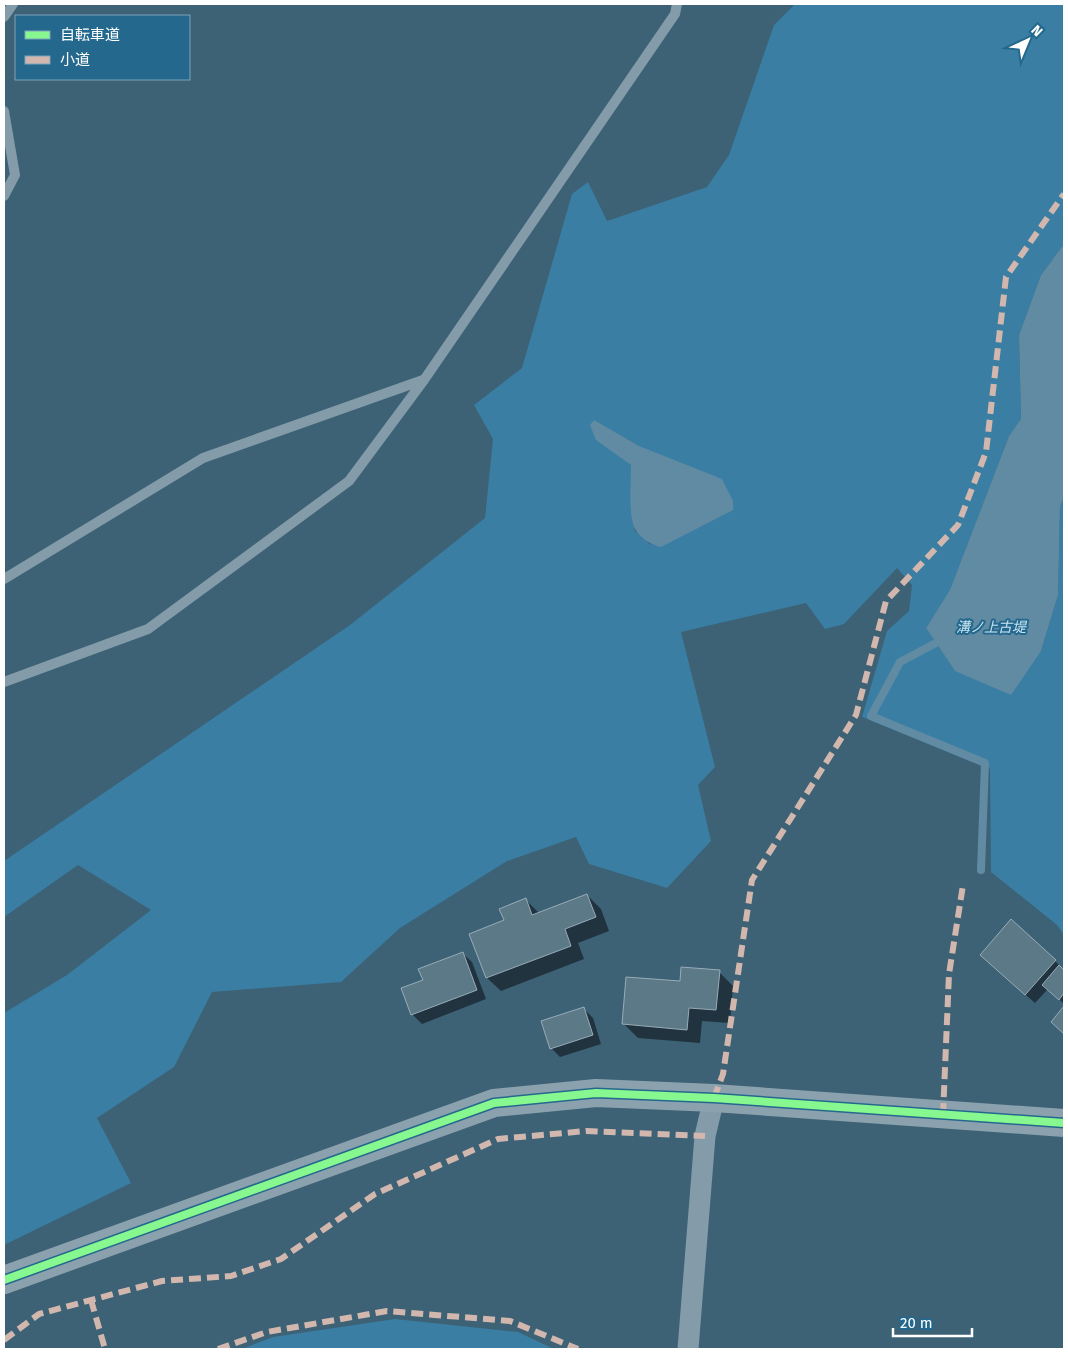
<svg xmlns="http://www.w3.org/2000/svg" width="1068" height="1353" font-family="'Fira Sans','Noto Sans JP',sans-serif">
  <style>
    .green { fill: #3a7ea3; fill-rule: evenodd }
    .water { fill: #608ba3 }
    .shadow { fill: #0007 }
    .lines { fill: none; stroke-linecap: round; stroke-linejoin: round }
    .stream { stroke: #608ba3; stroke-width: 8 }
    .building { fill: #5c7988; stroke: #98acb8 }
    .lane { stroke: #849ca9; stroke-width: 10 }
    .street { stroke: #849ca9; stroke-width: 21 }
    .secondary { stroke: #8ba2ae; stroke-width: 28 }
    .quiet { stroke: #d1b7ad; stroke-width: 6; stroke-dasharray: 12 6; stroke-linecap: butt }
    .cycleway-casing { stroke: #25688d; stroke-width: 11 }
    .cycleway { stroke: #87f88f; stroke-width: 8 }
    .labels { text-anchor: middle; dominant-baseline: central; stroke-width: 4; stroke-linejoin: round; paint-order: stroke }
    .water-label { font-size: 14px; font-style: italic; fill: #c6e4f3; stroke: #25688d }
  </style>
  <rect width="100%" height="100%" fill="#3d6175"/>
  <g class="green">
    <path d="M795,4H1064V244L1041,275L1019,335L1021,420L1009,436L950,591L926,628L955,671L1041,651L1058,595L1060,507L1064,497V935L1057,925L991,872L990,769L862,717L887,631L909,611L912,585L897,568L844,624L825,629L806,603L681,632L715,767L698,785L711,841L667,888L589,864L576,837L507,861L400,928L341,982L212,992L174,1067L97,1118L131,1183L4,1245V1013L67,975L151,910L78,865L4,917V861L350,625L485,518L493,439L474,405L522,368L572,194L588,182L607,221L707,187L729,155L774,25ZM594,421L639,446L651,545L635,531L632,520L631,465Z"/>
    <polygon points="395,1319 518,1332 554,1349 242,1349 273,1337"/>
  </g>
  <g class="water">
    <polygon points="1064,244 1064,497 1060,507 1058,595 1041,651 1011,695 955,671 926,628 950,590 1009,436 1021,419 1019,335 1041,275"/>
    <path d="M594,420L639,446L722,479L733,501V510L661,547C651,545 640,538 635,529C628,517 631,480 631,465L596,440L590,425Z"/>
  </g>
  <g class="shadow">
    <polygon points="587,895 601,909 609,931 578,943 584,959 501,991 487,978 506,921 526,900 539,913"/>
    <polygon points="462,953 472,962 486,999 422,1024 413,1015 403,989 424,980"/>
    <polygon points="1055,961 1064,970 1063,1003 1048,989 1035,1003 991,964"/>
    <polygon points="719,972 733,986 730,1023 702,1021 700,1043 638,1038 624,1024 681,983"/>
    <polygon points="584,1009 593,1018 601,1044 560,1057 551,1048"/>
  </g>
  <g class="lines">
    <polyline class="stream" points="936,643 900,662 871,716 985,763 981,870"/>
  </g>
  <g class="building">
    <polygon points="587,894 596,917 565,929 571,946 486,978 469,934 504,920 499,909 526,898 532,915"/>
    <polygon points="1011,919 1056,960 1025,995 980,955"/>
    <polygon points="463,952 477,990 411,1015 401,988 423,980 418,969"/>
    <polygon points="1059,965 1064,970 1064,993 1059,1000 1042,985"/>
    <polygon points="681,967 720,970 716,1010 689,1008 687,1030 622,1024 626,977 680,981"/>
    <polygon points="1064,1006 1064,1034 1051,1022"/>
    <polygon points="584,1007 593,1035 550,1049 541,1021"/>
  </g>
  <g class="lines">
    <g class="lane">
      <polyline points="4,17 13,4"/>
      <polyline points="4,111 15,175 4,196"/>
      <polyline points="4,579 203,458 423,380"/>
      <polyline points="4,682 148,629 349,481 424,380 675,14 677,4"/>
    </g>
    <polyline class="street" points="688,1349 705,1136 714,1098"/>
    <polyline class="secondary" points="4,1280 494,1103 596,1093 714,1098 1064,1123"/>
    <g class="quiet">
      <polyline points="714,1098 723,1074 752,880 856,715 886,601 958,525 986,452 1006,277 1064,194"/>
      <polyline points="943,1115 949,974 963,885"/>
      <polyline points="91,1300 105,1349"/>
      <polyline points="4,1340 39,1314 162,1281 231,1276 281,1259 375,1194 498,1139 586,1131 705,1136"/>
      <polyline points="218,1349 267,1332 387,1311 510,1321 578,1349"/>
    </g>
    <g class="cycleway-casing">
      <polyline id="cycleway" points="4,1280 494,1103 596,1093 714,1098 1064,1123"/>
    </g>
    <use href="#cycleway" class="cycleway"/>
  </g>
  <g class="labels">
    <g class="water-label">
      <text x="991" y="627">溝ノ上古堤</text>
    </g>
  </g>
  <rect width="1068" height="1353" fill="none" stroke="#ffffff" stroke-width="10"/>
  <rect x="15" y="15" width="175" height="65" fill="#25688d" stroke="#7ca4bb"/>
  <rect x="25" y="31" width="25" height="8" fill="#87f88f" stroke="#7ca4bb"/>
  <text x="60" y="40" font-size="15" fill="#ffffff">自転車道</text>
  <rect x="25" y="56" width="25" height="8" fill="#d1b7ad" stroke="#7ca4bb"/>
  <text x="60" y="65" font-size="15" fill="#ffffff">小道</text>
  <g transform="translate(1028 40) rotate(44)" stroke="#25688d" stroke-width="4" paint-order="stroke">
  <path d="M0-4L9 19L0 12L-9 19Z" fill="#ffffff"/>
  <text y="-8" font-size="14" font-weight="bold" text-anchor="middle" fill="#ffffff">N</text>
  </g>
  <path d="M893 1328v8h79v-8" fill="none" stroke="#ffffff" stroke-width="2.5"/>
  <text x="900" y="1328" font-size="15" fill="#ffffff" stroke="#25688d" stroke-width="4" paint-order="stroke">20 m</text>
</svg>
